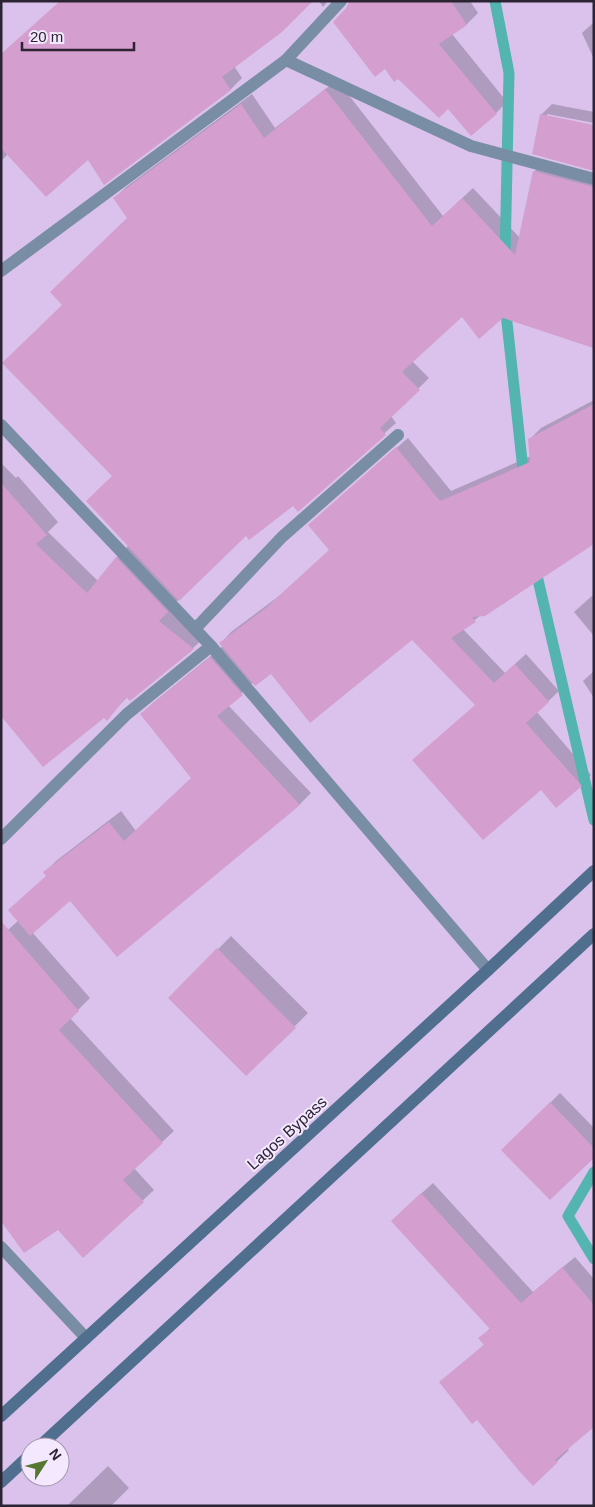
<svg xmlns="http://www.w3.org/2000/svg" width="595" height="1507" font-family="Helvetica,sans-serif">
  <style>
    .shadow { fill: #0003 }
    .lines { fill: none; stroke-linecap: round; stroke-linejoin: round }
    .stream { stroke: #54b4af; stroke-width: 11 }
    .building { fill: #d49ece }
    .street { stroke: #798ea4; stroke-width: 12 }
    .secondary { stroke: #506f8f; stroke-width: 12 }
    .labels { text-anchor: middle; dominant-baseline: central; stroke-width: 4; stroke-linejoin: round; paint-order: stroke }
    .street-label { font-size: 16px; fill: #2c2333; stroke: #f4e8fe }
  </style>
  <rect width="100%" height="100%" fill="#dac2ed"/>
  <g class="shadow">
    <polygon points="319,1 328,1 323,7"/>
    <polygon points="350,1 470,1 478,13 467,24 452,34 507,102 496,113 448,108"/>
    <polygon points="594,22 594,59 582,33"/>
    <polygon points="1,55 234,66 242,78 231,89 104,183 88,159 8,154 1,161"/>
    <polygon points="337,80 443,216 473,188 520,238 534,172 545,161 594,174 594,348 503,317 462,316 412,361 429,378 391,416 396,423 298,510 293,504 246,534 170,608 205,637 193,648 130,699 128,696 107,719 104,716 1,716 1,463 16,478 18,476 58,522 48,532 98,581 116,558 129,545 113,476 63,305 128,218 115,198 126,187 252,94 275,128"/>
    <polygon points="552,104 594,112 594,123 547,114 547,117 541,115"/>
    <polygon points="594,400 594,543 481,615 463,629 505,673 526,654 559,691 537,712 591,775 581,785 476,704 412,638 271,672 254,682 228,705 311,793 300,804 118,955 70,899 32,932 90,998 70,1018 174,1131 134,1168 154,1190 83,1256 1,936 19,920 47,875 45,872 56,861 121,811 136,831 192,778 142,714 153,703 223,646 221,643 231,632 279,596 331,549 321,514 408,438 451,491 531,456 530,439 541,428"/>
    <polygon points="594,594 594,636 574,612"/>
    <polygon points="594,671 594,698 583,681"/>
    <polygon points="231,936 308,1013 246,1075 170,998"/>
    <polygon points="560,1093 594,1128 594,1157 503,1150"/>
    <polygon points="433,1183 533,1292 575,1257 594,1279 594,1426 567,1448 569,1450 533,1484 477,1418 440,1382 485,1344 480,1339 490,1328 404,1209"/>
    <polygon points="108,1466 129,1488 111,1506 67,1506"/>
  </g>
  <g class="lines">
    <g class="stream">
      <polyline points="495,1 509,73 505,258"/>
      <polyline points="505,304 524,479"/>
      <polyline points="535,567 594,820"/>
      <polyline points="594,1172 568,1216 594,1259"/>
    </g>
  </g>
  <g class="building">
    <polygon points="60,1 313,1 282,32 222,77 231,90 104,185 88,160 46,197 1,148 1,54"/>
    <polygon points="349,1 451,1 467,25 439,44 497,114 471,136 448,109 439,118 398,79 394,82 385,69 375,77 333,22 347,7"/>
    <polygon points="325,89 432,226 462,198 515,255 533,171 594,187 594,348 503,318 479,339 462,317 402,372 420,390 380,428 386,435 298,512 293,506 249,540 246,536 179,601 86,501 112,476 2,363 62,305 50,292 127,218 113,198 241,104 264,138"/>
    <polygon points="540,114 594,125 594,171 532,154"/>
    <polygon points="594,404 594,544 485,616 472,617 476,622 451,638 494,683 515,664 549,702 526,723 582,786 556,808 541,790 483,840 412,760 475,705 412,640 310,723 271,674 255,686 219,643 267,607 329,550 308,525 396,447 440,501 530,462 528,439"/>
    <polygon points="1,483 47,535 36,544 87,593 116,557 168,612 159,621 194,649 130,701 126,697 107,721 104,718 43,767 1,716"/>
    <polygon points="210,657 243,695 217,716 300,805 117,957 70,901 30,936 8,910 46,876 43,872 109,822 124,841 191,778 140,714"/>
    <polygon points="1,921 79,1011 59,1030 163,1143 123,1180 144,1202 83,1258 58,1230 24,1253 1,1221"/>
    <polygon points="217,948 296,1028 246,1076 168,998"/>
    <polygon points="550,1102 594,1148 594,1158 550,1200 501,1150"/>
    <polygon points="421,1193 521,1303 562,1267 594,1305 594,1427 555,1460 558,1462 533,1486 520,1472 477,1420 472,1424 439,1382 484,1345 478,1338 490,1329 391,1221"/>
  </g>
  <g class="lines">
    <g class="street">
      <polyline points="286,60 471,146 594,179"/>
      <polyline points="1,271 286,60 341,1"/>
      <polyline points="1,425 211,646 488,970"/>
      <polyline points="195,629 282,537 398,435"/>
      <polyline points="1,839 127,714 211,646"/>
      <polyline points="1,1247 86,1338"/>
    </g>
    <g class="secondary">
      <polyline points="1,1416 488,970 594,871"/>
      <polyline points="39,1447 594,934"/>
      <polyline points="1,1482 30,1455"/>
    </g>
  </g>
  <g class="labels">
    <g class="street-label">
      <text transform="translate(287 1133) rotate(-42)">Lagos Bypass</text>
    </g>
  </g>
  <rect width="595" height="1507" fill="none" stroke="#2c2333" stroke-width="5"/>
  <g transform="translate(45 1462) rotate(54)"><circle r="24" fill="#f4e8fe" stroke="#a499ad"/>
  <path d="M0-4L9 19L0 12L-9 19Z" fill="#56772f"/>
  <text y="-8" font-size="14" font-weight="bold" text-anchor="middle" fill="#2c2333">N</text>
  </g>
  <path d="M22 42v8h112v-8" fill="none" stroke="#2c2333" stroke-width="2.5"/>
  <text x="30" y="42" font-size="15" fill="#2c2333" stroke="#f4e8fe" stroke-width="4" paint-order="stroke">20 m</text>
</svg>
